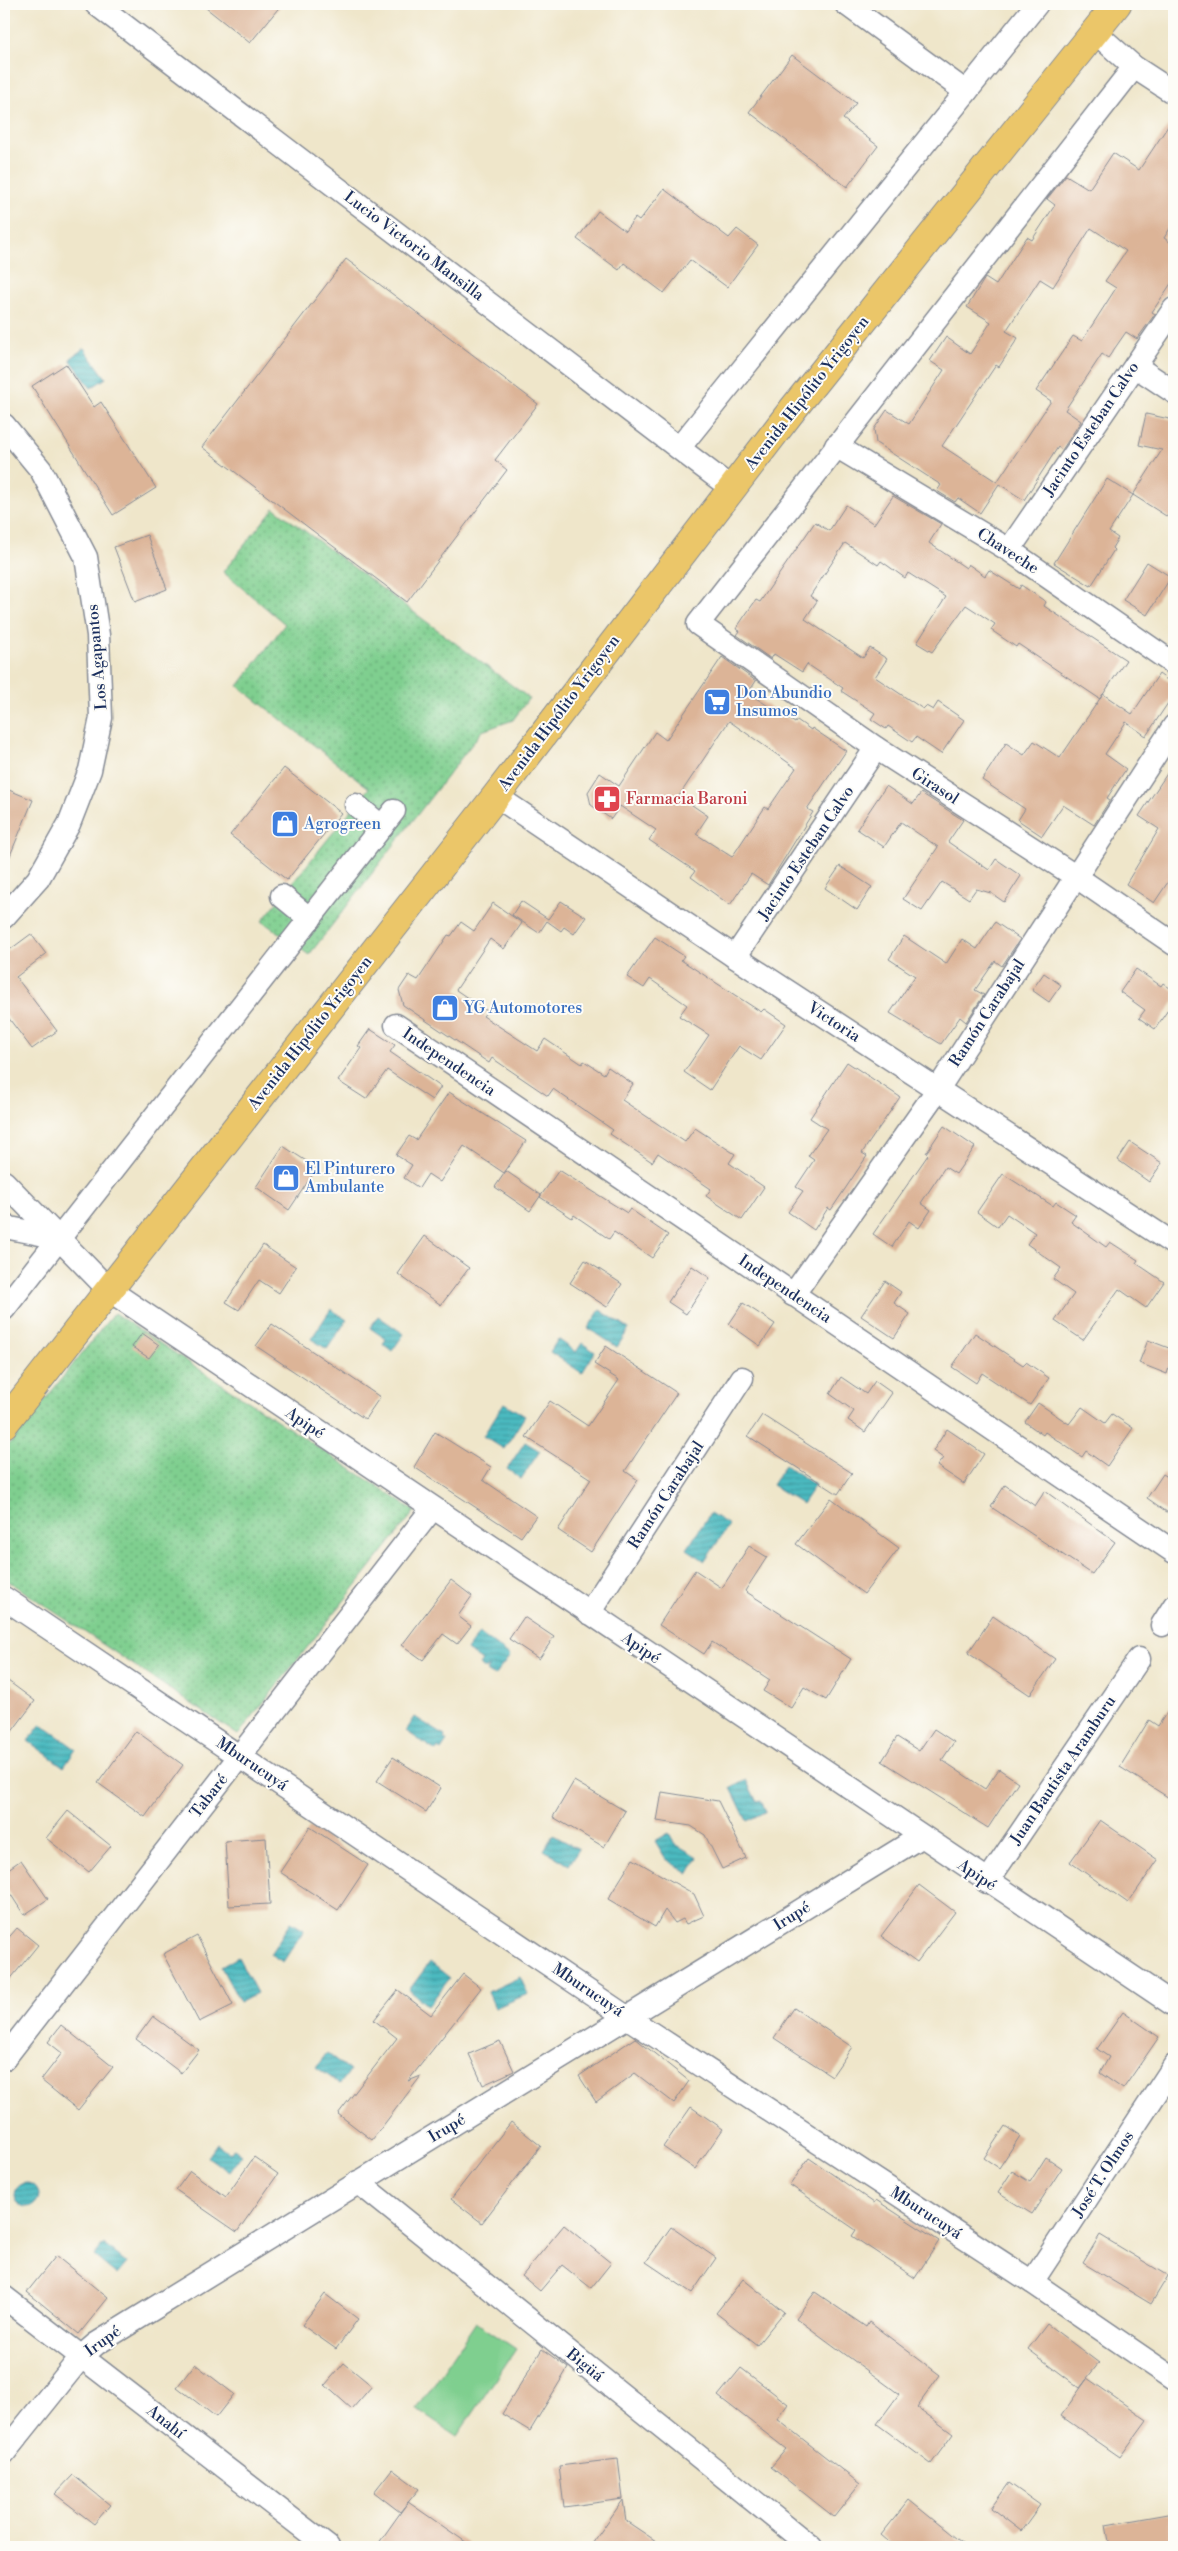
<svg xmlns="http://www.w3.org/2000/svg" width="1178" height="2551" font-family="'Libre Bodoni',serif">
  <style>
    .grass { fill: url(#grass-dots); stroke: #4d7f76 }
    .pitch { fill: #7fcf8f; stroke: #4d7f76 }
    .water { fill: url(#water-rules); stroke: #33748f }
    .building { fill: #dcb497; fill-rule: evenodd }
    .lines { fill: none; stroke-linecap: round; stroke-linejoin: round }
    .minor-casing { stroke: #858a94; stroke-width: 25 }
    .primary-casing { stroke: #858a94; stroke-width: 30 }
    .minor { stroke: #fff; stroke-width: 22 }
    .primary { stroke: #ebc669; stroke-width: 28 }
    .labels { text-anchor: middle; dominant-baseline: central; stroke-width: 4; stroke-linejoin: round; paint-order: stroke }
    .street-label { font-size: 16px; fill: #1b2f5e; stroke: #fdfcf7 }
    .shop-label { font-size: 16px; fill: #366cbe; stroke: #fdfcf7; text-anchor: start }
    .health-label { font-size: 16px; fill: #be3a42; stroke: #fdfcf7; text-anchor: start }
  </style>
  <defs>
    <pattern id="grass-dots" width="8" height="8" patternUnits="userSpaceOnUse" patternTransform="scale(1.25)"><rect width="8" height="8" fill="#7fcf8f"/><path d="M2 2h.1M6 6h.1" fill="none" stroke="#67a878" stroke-width="1.8" stroke-linecap="round"/></pattern>
    <pattern id="water-rules" width="6" height="5" patternUnits="userSpaceOnUse" patternTransform="scale(1.25)"><rect width="6" height="5" fill="#4bbac0"/><path d="M0 2.5h6" fill="none" stroke="#3e989f"/></pattern>
  </defs>
  <rect width="100%" height="100%" fill="#fdfcf7"/>
  <filter id="ink" filterUnits="userSpaceOnUse"><feTurbulence type="fractalNoise" baseFrequency=".02" numOctaves="2"/><feDisplacementMap in="SourceGraphic" scale="10" xChannelSelector="R" yChannelSelector="G"/><feConvolveMatrix kernelMatrix="1 2 1 2 8 2 1 2 1" color-interpolation-filters="sRGB"/></filter>
  <filter id="wash" filterUnits="userSpaceOnUse"><feTurbulence type="fractalNoise" baseFrequency=".0096" numOctaves="4" result="noise"/><feDisplacementMap in="SourceGraphic" scale="20" xChannelSelector="R" yChannelSelector="G"/><feGaussianBlur stdDeviation="1.12" result="paint"/><feColorMatrix in="noise" values="0 0 0 0 0 0 0 0 0 0 0 0 0 0 0 0 0 1.4 0 .05"/><feComposite in="paint" operator="in"/></filter>
  <g filter="url(#wash)">
    <rect width="100%" height="100%" fill="#efe6ca"/>
    <g class="grass">
      <polygon points="274,508 529,698 513,720 482,731 309,955 262,921 369,788 238,686 285,624 223,572"/>
      <polygon points="114,1313 415,1511 238,1735 4,1578 4,1451"/>
    </g>
    <polygon class="pitch" points="476,2322 516,2349 457,2436 417,2409"/>
    <g class="water">
      <polygon points="84,348 106,378 91,388 70,359"/>
      <polygon points="331,1309 347,1320 327,1349 311,1339"/>
      <polygon points="600,1310 629,1329 617,1347 588,1328"/>
      <polygon points="378,1316 404,1334 392,1351 383,1344 386,1339 370,1328"/>
      <polygon points="558,1339 576,1352 582,1343 595,1352 582,1373 550,1352"/>
      <polygon points="504,1403 525,1416 504,1449 483,1436"/>
      <polygon points="525,1442 540,1451 521,1479 507,1469"/>
      <polygon points="785,1465 815,1485 802,1504 772,1485"/>
      <polygon points="710,1513 729,1525 705,1561 687,1549"/>
      <polygon points="479,1633 510,1656 494,1676 487,1671 490,1667 485,1669 479,1665 482,1661 467,1650"/>
      <polygon points="415,1717 445,1736 444,1739 447,1741 441,1750 438,1748 436,1751 406,1731"/>
      <polygon points="41,1724 76,1749 64,1767 28,1741"/>
      <polygon points="746,1780 757,1802 761,1801 766,1811 747,1821 731,1788"/>
      <polygon points="669,1833 675,1844 698,1857 689,1873 666,1859 655,1841"/>
      <polygon points="553,1835 579,1849 569,1865 544,1850"/>
      <polygon points="291,1922 304,1930 283,1962 270,1954"/>
      <polygon points="238,1957 257,1993 240,2002 221,1967"/>
      <polygon points="430,1962 450,1978 428,2006 409,1990"/>
      <polygon points="520,1977 528,1994 495,2008 488,1992"/>
      <polygon points="327,2053 350,2071 340,2084 316,2067"/>
      <polygon points="217,2144 230,2153 234,2148 242,2154 229,2172 208,2157"/>
      <circle cx="27" cy="2195" r="12"/>
      <polygon points="104,2244 127,2263 117,2275 94,2256"/>
    </g>
    <g id="blocks">
      <g class="building">
        <polygon points="201,4 282,4 250,43"/>
        <polygon points="792,55 856,103 843,119 878,146 847,187 749,112"/>
        <path d="M1174,117V222L1164,238L1174,245V279L1152,312L1155,314L1137,339L1126,332L1108,358L1102,354L1065,410L1081,421L1062,450L1058,447L1024,500L999,484L980,513L958,498L955,502L937,491L941,485L876,443L874,429L887,410L909,424L944,370L930,361L946,337L970,354L991,322L967,307L985,278L996,285L1027,237L1032,240L1055,205L1047,199L1066,175L1089,189L1113,153L1139,170ZM1091,228L1126,251L1105,281L1116,288L1082,341L1073,336L1036,391L1051,401L997,482L942,446L996,365L999,367L1018,338L1006,331L1040,279L1053,287Z"/>
        <polygon points="664,189 729,238 737,229 758,245 727,287 690,260 664,293 624,263 619,270 577,239 598,211 625,231 635,218 639,221"/>
        <polygon points="346,259 538,404 495,460 507,470 407,602 202,447"/>
        <polygon points="66,364 94,407 101,402 156,488 113,515 32,386"/>
        <polygon points="1146,414 1174,420 1174,521 1133,495 1162,450 1139,445"/>
        <polygon points="1107,479 1133,495 1109,532 1118,538 1112,548 1114,550 1091,586 1054,563"/>
        <polygon points="893,496 941,524 929,543 966,568 968,564 985,576 989,570 1019,589 1021,585 1046,602 1044,606 1126,660 1100,699 1018,644 1016,647 991,630 995,624 966,605 932,652 917,643 946,597 908,573 905,578 881,561 878,565 845,543 810,596 817,601 805,619 863,658 870,648 887,659 875,677 923,709 926,706 933,710 938,702 964,720 941,754 916,737 912,742 888,726 886,729 871,719 875,713 841,691 843,688 807,664 802,672 774,654 771,659 737,635 740,631 736,629 744,617 756,600 760,602 815,522 829,531 846,505 874,524"/>
        <polygon points="147,535 167,589 135,602 114,547"/>
        <polygon points="1147,562 1171,577 1147,615 1123,600"/>
        <path d="M722,657L756,681L748,693L795,723L797,720L811,730L812,728L846,751L807,809L813,812L768,885L751,874L730,905L691,877L695,871L649,840L656,830L620,806L611,819L591,805L588,792L600,773L619,786L655,732L666,740ZM729,721L796,768L768,809L765,807L732,857L696,834L708,816L679,796Z"/>
        <polygon points="1159,674 1174,685 1174,694 1146,736 1126,722 1105,754 1126,769 1107,798 1110,800 1094,825 1063,805 1042,836 1018,820 1025,809 982,780 1006,743 1024,755 1034,741 1060,758 1103,694 1132,714"/>
        <polygon points="1174,763 1174,873 1154,903 1126,884 1159,829 1139,816"/>
        <polygon points="284,768 341,813 287,880 230,835"/>
        <polygon points="886,786 913,804 921,793 963,820 948,842 989,870 996,859 1021,876 1004,902 991,893 976,889 969,899 942,882 922,911 903,899 938,847 901,822 884,847 857,829"/>
        <polygon points="4,788 33,800 4,870"/>
        <polygon points="840,866 872,887 857,910 825,888"/>
        <polygon points="521,901 548,919 561,901 586,917 574,934 564,927 561,931 547,921 539,933 512,915"/>
        <polygon points="493,903 522,923 504,949 490,939 456,990 487,1011 483,1016 537,1051 545,1039 582,1064 584,1061 604,1074 608,1067 633,1084 622,1100 685,1142 695,1128 735,1154 729,1163 764,1187 742,1220 706,1196 711,1189 658,1153 652,1162 610,1134 613,1130 553,1089 548,1096 492,1058 489,1063 403,1005 399,990 409,975 418,980 448,935 451,936 461,922 474,931"/>
        <polygon points="995,922 1020,939 1002,966 995,961 975,990 984,995 966,1022 960,1017 941,1044 890,1013 915,976 889,959 904,936 946,964 962,939 977,949"/>
        <polygon points="31,934 46,954 16,977 57,1031 32,1049 4,1012 4,954"/>
        <polygon points="655,937 684,956 681,960 761,1012 764,1009 786,1024 761,1060 739,1046 710,1090 684,1072 709,1035 679,1016 687,1005 650,979 644,988 627,977"/>
        <polygon points="1136,969 1161,986 1163,983 1174,991 1174,1001 1155,1029 1139,1018 1145,1010 1120,992"/>
        <polygon points="1044,973 1061,985 1049,1002 1032,990"/>
        <polygon points="370,1029 395,1045 390,1052 441,1087 432,1100 387,1070 366,1099 338,1081 361,1048 358,1046"/>
        <polygon points="847,1062 900,1097 862,1153 867,1156 831,1210 828,1208 814,1230 788,1212 803,1191 796,1187 814,1160 808,1156 827,1129 810,1118"/>
        <polygon points="449,1092 526,1141 504,1173 464,1146 440,1182 428,1174 419,1188 404,1178 412,1165 396,1155 409,1136 416,1140"/>
        <polygon points="944,1126 975,1147 956,1174 945,1167 921,1203 931,1210 919,1228 909,1221 892,1247 873,1234 928,1155 926,1153"/>
        <polygon points="1130,1142 1162,1163 1149,1182 1118,1160"/>
        <polygon points="283,1146 317,1168 289,1210 256,1187"/>
        <polygon points="559,1170 627,1213 630,1209 668,1235 652,1258 614,1232 609,1239 574,1215 572,1218 540,1197"/>
        <polygon points="506,1171 541,1195 530,1211 495,1187"/>
        <polygon points="1003,1174 1053,1206 1056,1202 1076,1215 1071,1222 1106,1247 1110,1242 1138,1260 1136,1263 1164,1282 1146,1308 1119,1289 1083,1340 1055,1321 1074,1294 1053,1279 1061,1268 1027,1244 1035,1233 1007,1214 998,1227 977,1212"/>
        <polygon points="425,1236 469,1268 441,1305 398,1274"/>
        <polygon points="263,1245 296,1267 279,1293 259,1280 239,1310 226,1302"/>
        <polygon points="585,1260 622,1284 607,1307 570,1283"/>
        <polygon points="692,1266 710,1278 686,1314 668,1302"/>
        <polygon points="885,1281 901,1292 894,1303 910,1314 894,1338 861,1316"/>
        <polygon points="743,1303 775,1324 760,1346 729,1324"/>
        <polygon points="272,1324 380,1397 365,1419 256,1346"/>
        <polygon points="142,1333 159,1345 149,1358 132,1347"/>
        <polygon points="975,1333 1023,1365 1026,1362 1049,1378 1030,1405 982,1373 976,1383 952,1367"/>
        <polygon points="1148,1340 1174,1350 1167,1374 1139,1363"/>
        <polygon points="606,1346 677,1393 625,1471 638,1480 591,1552 558,1530 591,1479 526,1437 550,1401 588,1426 619,1380 594,1364"/>
        <polygon points="841,1377 866,1394 875,1381 892,1393 865,1432 848,1420 854,1411 830,1394"/>
        <polygon points="1038,1403 1069,1424 1082,1407 1105,1423 1112,1414 1133,1428 1107,1466 1086,1451 1082,1457 1045,1432 1043,1435 1025,1422"/>
        <polygon points="762,1415 852,1473 838,1494 748,1436"/>
        <polygon points="947,1429 984,1454 964,1484 937,1466 943,1458 933,1451"/>
        <polygon points="435,1432 491,1467 483,1480 536,1516 521,1537 414,1467"/>
        <polygon points="1163,1474 1174,1481 1174,1517 1147,1498"/>
        <polygon points="1005,1485 1035,1506 1045,1491 1115,1542 1092,1574 991,1507"/>
        <polygon points="831,1498 899,1548 864,1594 796,1544"/>
        <polygon points="749,1546 767,1557 745,1591 851,1659 826,1700 804,1687 791,1708 763,1691 770,1680 712,1642 704,1654 659,1625 695,1570 722,1588"/>
        <polygon points="451,1580 472,1596 458,1616 471,1626 457,1644 443,1634 423,1660 402,1645"/>
        <polygon points="993,1616 1055,1659 1030,1695 968,1653"/>
        <polygon points="524,1617 554,1637 539,1659 509,1639"/>
        <polygon points="4,1678 35,1701 4,1742"/>
        <polygon points="1174,1701 1174,1801 1120,1767 1149,1720 1158,1726"/>
        <polygon points="934,1729 954,1742 942,1760 985,1789 999,1769 1018,1782 988,1828 882,1761 897,1737 919,1751"/>
        <polygon points="136,1731 183,1765 145,1817 98,1783"/>
        <polygon points="393,1757 441,1788 426,1812 377,1781"/>
        <polygon points="574,1781 625,1811 604,1847 553,1817"/>
        <polygon points="662,1792 718,1801 746,1858 722,1869 705,1835 691,1826 657,1821"/>
        <polygon points="68,1811 111,1846 89,1872 46,1838"/>
        <polygon points="1100,1820 1158,1860 1128,1903 1070,1862"/>
        <polygon points="310,1827 368,1865 338,1910 280,1872"/>
        <polygon points="266,1838 270,1904 229,1906 225,1841"/>
        <polygon points="633,1859 694,1894 704,1916 686,1924 683,1919 675,1923 665,1910 655,1927 608,1899"/>
        <polygon points="21,1860 48,1899 24,1915 4,1884 4,1872"/>
        <polygon points="919,1885 955,1912 917,1962 881,1936"/>
        <polygon points="17,1928 38,1945 4,1987 4,1943"/>
        <polygon points="197,1936 233,2005 199,2022 163,1954"/>
        <polygon points="463,1974 481,1988 408,2081 421,2076 372,2140 338,2114 397,2038 374,2020 398,1990 431,2015"/>
        <polygon points="794,2008 852,2047 832,2076 774,2038"/>
        <polygon points="1123,2012 1159,2037 1123,2089 1100,2073 1109,2057 1097,2049"/>
        <polygon points="153,2016 199,2050 181,2073 136,2039"/>
        <polygon points="61,2025 113,2067 78,2110 41,2080 62,2053 48,2042"/>
        <polygon points="635,2038 689,2081 674,2103 635,2073 596,2102 579,2076"/>
        <polygon points="500,2041 514,2071 483,2085 469,2054"/>
        <polygon points="691,2107 723,2129 695,2169 663,2147"/>
        <polygon points="511,2122 541,2146 482,2223 451,2199"/>
        <polygon points="1005,2126 1020,2136 999,2168 984,2158"/>
        <polygon points="254,2157 278,2174 237,2232 176,2190 190,2171 226,2197"/>
        <polygon points="1046,2157 1062,2168 1032,2214 998,2193 1012,2171 1030,2182"/>
        <polygon points="809,2158 874,2203 876,2200 939,2241 915,2278 852,2236 856,2230 790,2185"/>
        <polygon points="564,2225 611,2263 591,2288 562,2265 540,2291 522,2276"/>
        <polygon points="671,2227 716,2258 692,2293 646,2262"/>
        <polygon points="1100,2235 1168,2276 1151,2304 1083,2263"/>
        <polygon points="56,2256 108,2298 79,2334 27,2292"/>
        <polygon points="743,2279 784,2312 757,2345 716,2313"/>
        <polygon points="815,2292 866,2327 869,2322 940,2375 917,2407 953,2434 931,2464 877,2424 899,2394 796,2318"/>
        <polygon points="325,2294 358,2319 336,2349 302,2325"/>
        <polygon points="1047,2324 1099,2363 1087,2378 1147,2420 1120,2457 1061,2416 1087,2379 1080,2388 1028,2349"/>
        <polygon points="542,2349 568,2368 530,2431 502,2414"/>
        <polygon points="344,2363 372,2386 352,2409 325,2385"/>
        <polygon points="195,2364 234,2394 216,2417 177,2387"/>
        <polygon points="741,2368 788,2404 777,2419 860,2484 834,2517 771,2467 786,2449 718,2396"/>
        <polygon points="618,2459 623,2499 564,2507 559,2466"/>
        <polygon points="392,2469 419,2489 400,2512 374,2492"/>
        <polygon points="73,2475 110,2505 94,2524 55,2494"/>
        <polygon points="1009,2483 1040,2505 1021,2531 991,2508"/>
        <polygon points="623,2500 626,2521 665,2547 590,2547"/>
        <polygon points="909,2500 967,2547 895,2547 881,2535"/>
        <polygon points="408,2502 473,2547 376,2547"/>
        <polygon points="1174,2513 1174,2547 1110,2547 1106,2525"/>
      </g>
    </g>
  </g>
  <g filter="url(#ink)">
    <use href="#blocks" fill-opacity="0" stroke="#858a94" stroke-width="1"/>
    <g class="lines">
      <g class="minor-casing">
        <g id="minor">
          <polyline points="96,4 731,488"/>
          <polyline points="846,4 966,92"/>
          <polyline points="1095,32 1134,67 1174,93"/>
          <polyline points="1134,67 698,624 876,748 1075,876 1174,944"/>
          <polyline points="1135,366 1174,392"/>
          <polyline points="4,425 41,470 86,557 98,635 101,718 90,770 69,824 38,879 4,917"/>
          <polyline points="836,446 1009,550 1174,664"/>
          <polyline points="679,448 1037,4"/>
          <polyline points="1009,550 1174,309"/>
          <polyline points="496,796 735,957 1174,1244"/>
          <polyline points="356,805 382,827"/>
          <polyline points="282,896 310,919"/>
          <polyline points="735,957 876,748"/>
          <polyline points="396,1025 1174,1552"/>
          <polyline points="4,1182 109,1290 1174,2005"/>
          <polyline points="4,1224 10,1228 60,1238"/>
          <polyline points="793,1295 938,1089 1174,726"/>
          <polyline points="4,1309 394,811"/>
          <polyline points="4,1598 628,2018 1032,2282 1174,2379"/>
          <polyline points="589,1613 742,1378"/>
          <polyline points="1162,1625 1174,1606"/>
          <polyline points="987,1882 1139,1659"/>
          <polyline points="4,2059 432,1509"/>
          <polyline points="358,2182 811,2547"/>
          <polyline points="1032,2282 1174,2066"/>
          <polyline points="4,2297 328,2547"/>
          <polyline points="4,2453 81,2357 96,2344 920,1837"/>
        </g>
      </g>
      <g class="primary-casing">
        <polyline id="primary" points="4,1424 496,796 793,409 1117,4"/>
      </g>
      <use href="#minor" class="minor"/>
      <use href="#primary" class="primary"/>
    </g>
  </g>
  <defs>
    <g id="supermarket-square" transform="scale(1.4375)"><rect x="-9" y="-9" width="18" height="18" rx="4" fill="#3f7fe0" stroke="#fdfcf7"/><path d="M-6-5.5h2.5l.6 2H6L4.5 2H-2.5L-4.4-4H-6ZM-1.5 3.2a1.3 1.3 0 1 0 .1 0ZM3 3.2a1.3 1.3 0 1 0 .1 0Z" fill="#fff"/></g>
    <g id="pharmacy-square" transform="scale(1.4375)"><rect x="-9" y="-9" width="18" height="18" rx="4" fill="#e0444e" stroke="#fdfcf7"/><path d="M-2-6h4v4h4v4h-4v4h-4v-4h-4v-4h4Z" fill="#fff"/></g>
    <g id="shop-square" transform="scale(1.4375)"><rect x="-9" y="-9" width="18" height="18" rx="4" fill="#3f7fe0" stroke="#fdfcf7"/><path d="M-5-2.5h2.3a2.7 3.5 0 0 1 5.4 0H5L5.5 6h-11ZM-1.5-2.5h3a1.5 2.3 0 0 0-3 0Z" fill="#fff"/></g>
  </defs>
  <g fill-rule="evenodd">
    <use href="#supermarket-square" x="717" y="702"/>
    <use href="#pharmacy-square" x="607" y="799"/>
    <use href="#shop-square" x="285" y="824"/>
    <use href="#shop-square" x="445" y="1008"/>
    <use href="#shop-square" x="286" y="1178"/>
  </g>
  <g class="labels">
    <g class="street-label">
      <text transform="translate(414 246) rotate(37)">Lucio Victorio Mansilla</text>
      <text transform="translate(807 393) rotate(-52)">Avenida Hipólito Yrigoyen</text>
      <text transform="translate(1091 429) rotate(-56)">Jacinto Esteban Calvo</text>
      <text transform="translate(1008 551) rotate(33)">Chaveche</text>
      <text transform="translate(97 657) rotate(-95)">Los Agapantos</text>
      <text transform="translate(559 713) rotate(-53)">Avenida Hipólito Yrigoyen</text>
      <text transform="translate(935 786) rotate(33)">Girasol</text>
      <text transform="translate(806 853) rotate(-56)">Jacinto Esteban Calvo</text>
      <text transform="translate(987 1013) rotate(-57)">Ramón Carabajal</text>
      <text transform="translate(834 1022) rotate(33)">Victoria</text>
      <text transform="translate(310 1033) rotate(-52)">Avenida Hipólito Yrigoyen</text>
      <text transform="translate(449 1062) rotate(34)">Independencia</text>
      <text transform="translate(785 1289) rotate(34)">Independencia</text>
      <text transform="translate(305 1423) rotate(34)">Apipé</text>
      <text transform="translate(666 1495) rotate(-57)">Ramón Carabajal</text>
      <text transform="translate(641 1648) rotate(34)">Apipé</text>
      <text transform="translate(252 1764) rotate(34)">Mburucuyá</text>
      <text transform="translate(1063 1770) rotate(-56)">Juan Bautista Aramburu</text>
      <text transform="translate(209 1796) rotate(-52)">Tabaré</text>
      <text transform="translate(977 1875) rotate(34)">Apipé</text>
      <text transform="translate(792 1916) rotate(-32)">Irupé</text>
      <text transform="translate(588 1990) rotate(34)">Mburucuyá</text>
      <text transform="translate(447 2128) rotate(-31)">Irupé</text>
      <text transform="translate(1103 2174) rotate(-57)">José T. Olmos</text>
      <text transform="translate(926 2213) rotate(33)">Mburucuyá</text>
      <text transform="translate(103 2341) rotate(-36)">Irupé</text>
      <text transform="translate(585 2365) rotate(39)">Bigüá</text>
      <text transform="translate(166 2422) rotate(38)">Anahí</text>
    </g>
    <g class="shop-label">
      <text x="736" y="693">Don Abundio<tspan x="736" dy="18">Insumos</tspan></text>
      <text x="304" y="824">Agrogreen</text>
      <text x="464" y="1008">YG Automotores</text>
      <text x="305" y="1169">El Pinturero<tspan x="305" dy="18">Ambulante</tspan></text>
    </g>
    <g class="health-label">
      <text x="626" y="799">Farmacia Baroni</text>
    </g>
  </g>
  <rect width="1178" height="2551" fill="none" stroke="#fdfcf7" stroke-width="20"/>
</svg>
